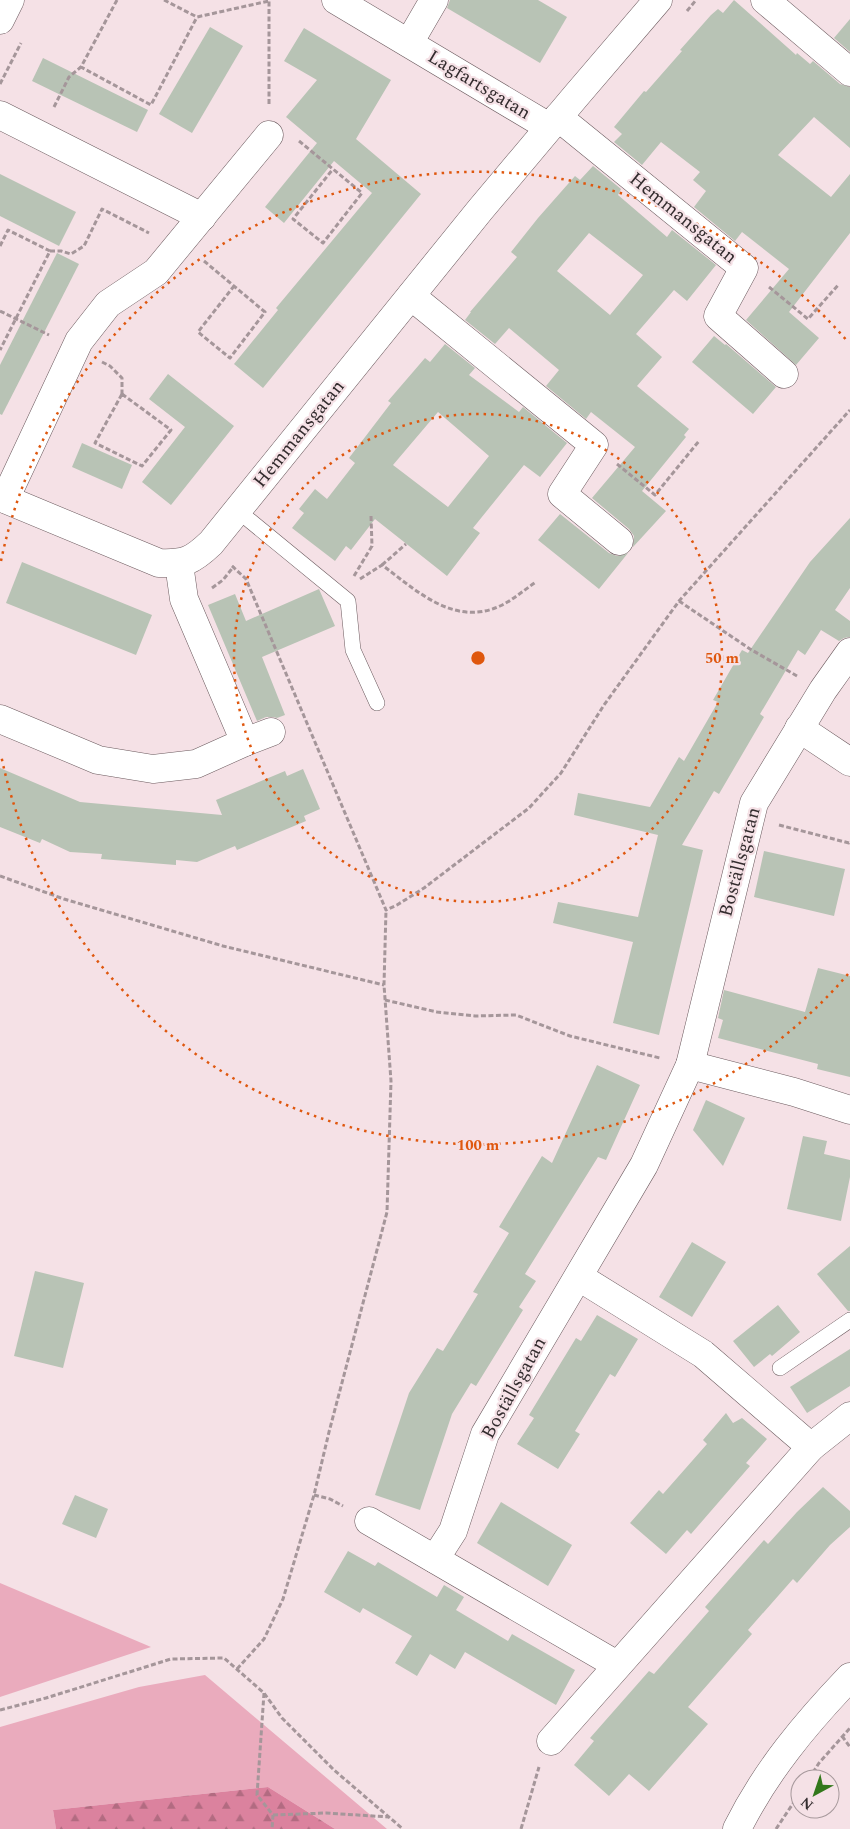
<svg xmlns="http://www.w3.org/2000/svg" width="850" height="1829" font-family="Spectral,serif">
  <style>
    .green { fill: #eaabbd }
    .forest { fill: url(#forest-firs) }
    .building { fill: #b8c3b5; fill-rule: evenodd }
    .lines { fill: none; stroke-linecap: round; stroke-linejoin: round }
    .service-casing { stroke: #6b5a5e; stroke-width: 16 }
    .minor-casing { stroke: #6b5a5e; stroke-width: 29 }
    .path { stroke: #a5969a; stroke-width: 3; stroke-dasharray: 5 2.5; stroke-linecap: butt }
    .service { stroke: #fff; stroke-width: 15 }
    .minor { stroke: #fff; stroke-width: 28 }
    .ring { fill: none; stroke: #df570e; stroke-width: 2.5; stroke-dasharray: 2.5 5 }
    .labels { text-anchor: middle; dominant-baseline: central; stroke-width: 4.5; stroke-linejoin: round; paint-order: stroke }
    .street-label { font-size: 19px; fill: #332c2e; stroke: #f5e1e6 }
    .centre { fill: #df570e; stroke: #f5e1e6; stroke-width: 2.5 }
    .ring-label { font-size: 15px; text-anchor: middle; font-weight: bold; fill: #df570e; stroke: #f5e1e6; stroke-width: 4.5; stroke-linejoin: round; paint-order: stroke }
  </style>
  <defs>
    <pattern id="forest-firs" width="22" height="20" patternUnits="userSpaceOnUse" patternTransform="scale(1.25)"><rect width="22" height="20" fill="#db829e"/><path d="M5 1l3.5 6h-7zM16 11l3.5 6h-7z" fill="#b26b81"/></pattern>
  </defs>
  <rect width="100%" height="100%" fill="#f5e1e6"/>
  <g class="green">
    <polygon points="0,1583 151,1647 0,1697"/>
    <polygon points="205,1675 387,1829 335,1829 268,1787 53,1810 56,1829 0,1829 0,1727 139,1687"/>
  </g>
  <polygon class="forest" points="268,1787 335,1829 56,1829 53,1810"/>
  <g class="building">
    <polygon points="450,0 538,0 567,17 540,63 447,8"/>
    <polygon points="734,0 796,55 797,53 810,64 813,61 840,84 850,87 850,148 814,117 778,155 831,197 850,174 850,233 789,312 819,338 796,365 746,320 789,269 742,232 735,241 694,207 706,191 693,180 700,172 661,142 642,165 614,142 622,134 614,127 644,91 646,92 682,51 680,50 711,15 718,9 723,13"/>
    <polygon points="850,19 850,52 834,38"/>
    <polygon points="210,27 243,46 192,133 159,114"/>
    <polygon points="304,28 391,80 356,139 421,194 263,388 234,364 278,310 276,308 372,193 334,161 284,223 265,207 317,143 286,117 317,80 284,61"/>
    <polygon points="43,58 148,110 137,132 32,81"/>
    <path d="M593,166L621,189L618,195L667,237L672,230L716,265L687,301L674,290L636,334L662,357L637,386L689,429L684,435L686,437L642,491L666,511L633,547L634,536L629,529L592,498L635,447L591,412L586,419L546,386L559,370L509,328L495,344L465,320L471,312H470L517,257L511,252L538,218L575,176L580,180ZM589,233L643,275L610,315L557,271Z"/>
    <polygon points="0,174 76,212 59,246 0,216"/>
    <polygon points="57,253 79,264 2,415 0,414 0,365"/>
    <polygon points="714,336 725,345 726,344 776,387 753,414 692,362"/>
    <path d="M445,344L475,368L469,375L519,412L523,407L567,443L540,477L524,465L473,528L480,533L447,576L375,519L351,550L346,546L335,561L292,528L304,513L299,509L315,489L327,499L355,463L349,458L391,403L388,401L425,358L430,362ZM438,412L489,456L448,507L393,465Z"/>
    <polygon points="168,374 234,426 171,505 142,482 185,427 149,399"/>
    <polygon points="82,443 132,465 122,489 72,467"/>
    <polygon points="560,514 609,553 617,556 628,553 599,589 538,540"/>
    <polygon points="850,518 850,588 835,610 850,621 850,637 844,638 839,641 821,630 805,655 798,650 760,714 764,717 719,794 714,791 682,845 703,850 659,1035 613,1023 633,942 553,923 558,902 638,917 658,835 574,815 578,793 650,807 679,757 684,761 718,702 713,700 742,650 748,653 810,562"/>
    <polygon points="22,562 152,615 136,655 6,603"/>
    <polygon points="319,589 335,626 262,657 285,715 277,718 273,717 266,717 257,721 208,605 235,594 246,621"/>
    <polygon points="0,768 80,802 222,815 216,800 285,771 287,776 303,769 320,809 304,816 306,821 237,850 235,846 197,862 176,860 176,865 101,859 102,854 70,852 42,839 40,843 0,827"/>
    <polygon points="764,851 845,869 834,916 754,897"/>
    <polygon points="818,968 850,976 850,1077 817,1069 818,1064 718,1038 723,1020 718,1018 724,990 805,1012"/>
    <polygon points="597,1065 640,1085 606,1160 598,1157 525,1274 536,1281 519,1307 523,1310 476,1386 471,1383 452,1414 420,1510 375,1495 409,1393 437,1348 443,1351 478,1294 473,1292 509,1233 499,1227 542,1156 552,1163"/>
    <polygon points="706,1100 745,1118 723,1166 693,1130"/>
    <polygon points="803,1136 827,1141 824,1154 850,1160 850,1177 841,1221 787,1209"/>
    <polygon points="692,1242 726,1262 692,1317 659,1297"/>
    <polygon points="850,1246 850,1311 848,1311 817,1274"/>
    <polygon points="35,1271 84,1283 63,1368 14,1356"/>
    <polygon points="778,1305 800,1332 772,1356 770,1354 754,1367 733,1341"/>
    <polygon points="597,1315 638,1339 615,1377 610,1374 575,1431 580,1434 558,1469 517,1444 534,1418 529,1415 576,1338 581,1341"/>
    <polygon points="850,1349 850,1386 807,1413 790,1387"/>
    <polygon points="726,1413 733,1423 742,1418 767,1439 746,1463 750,1466 691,1534 687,1530 666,1554 630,1523 659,1490 663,1494 707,1444 703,1440"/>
    <polygon points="823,1487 850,1511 850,1527 830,1545 797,1583 793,1579 748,1630 752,1634 688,1707 708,1724 649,1791 629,1774 609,1796 574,1765 594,1741 590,1738 649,1671 654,1674 709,1611 705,1607 764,1540 768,1544 797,1512"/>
    <polygon points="75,1495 108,1509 96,1538 62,1524"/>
    <polygon points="501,1502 572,1545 548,1586 477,1543"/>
    <polygon points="348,1551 375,1566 378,1562 437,1597 444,1585 464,1597 456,1610 508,1641 512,1634 575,1670 556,1705 465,1652 455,1669 430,1654 417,1676 395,1663 412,1636 363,1608 360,1613 324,1592"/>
  </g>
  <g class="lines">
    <g class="service-casing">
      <g id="service">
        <polyline points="237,510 348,601 353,650 377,703"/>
        <polyline points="780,1368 850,1320"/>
      </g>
    </g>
    <g class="minor-casing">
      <g id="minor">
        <polyline points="336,0 549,127"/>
        <polyline points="765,0 850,72"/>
        <polyline points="0,20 10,0"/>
        <polyline points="409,43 434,0"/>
        <polyline points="0,115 202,217"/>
        <polyline points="558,117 744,268 718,316 784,374"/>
        <polyline points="411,296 594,445 562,494 619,541"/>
        <path d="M0,497L159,563C185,564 192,561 211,543L480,210L575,97L658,0"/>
        <polyline points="5,499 79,341 108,304 156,272 269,135"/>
        <polyline points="0,719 98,760 153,769 196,764 245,742 184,599 179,564"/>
        <polyline points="799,728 850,762"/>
        <polyline points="245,742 271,732"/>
        <polyline points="690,1065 794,1092 850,1110"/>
        <polyline points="579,1277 703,1354 811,1447"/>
        <polyline points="369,1521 617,1665"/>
        <polyline points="435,1559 453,1531 485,1434 644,1165 690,1065 754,803 823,690 850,652"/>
        <polyline points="551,1741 811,1447 850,1416"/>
        <path d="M737,1829C765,1772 806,1723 850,1677"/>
      </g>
    </g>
    <g class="path">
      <polyline points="117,0 81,67 151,105 197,17"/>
      <polyline points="164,0 197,17 269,1"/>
      <polyline points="687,11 696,0"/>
      <polyline points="0,84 21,43"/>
      <polyline points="269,104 269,0"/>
      <polyline points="54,107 69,77 81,67"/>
      <polyline points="299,141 362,193 323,243 293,219 333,169"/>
      <polyline points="0,246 8,230 50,251 0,350"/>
      <polyline points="50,251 61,251 71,254 84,246 102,209 149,233"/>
      <polyline points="204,261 265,312 230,358 198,332 234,286"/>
      <polyline points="769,287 808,319 839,284"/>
      <polyline points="0,311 49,335"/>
      <polyline points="102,362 110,366 122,378 122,394"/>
      <polygon points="122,394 171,430 142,466 95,443"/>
      <polyline points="617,464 655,495 699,441"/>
      <polyline points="382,565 406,544"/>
      <polyline points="232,566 246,579 386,910 397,905 424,888 529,808 561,773 604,705 679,601 850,410"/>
      <polyline points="354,576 372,546 371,516"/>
      <path d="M360,579L382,565C417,591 454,627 500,606C513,600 524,590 536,582"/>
      <polyline points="212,588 223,580 234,566"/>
      <polyline points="679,601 750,649 797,676"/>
      <polyline points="779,825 849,843 850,842"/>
      <polyline points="0,876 64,899 223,946 384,985"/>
      <polyline points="385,1000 437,1012 475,1016 516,1015 570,1036 660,1058"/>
      <polyline points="314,1495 330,1499 343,1506"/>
      <polyline points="237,1669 264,1639 283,1599 314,1495 329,1432 387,1212 391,1081 384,985 386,910"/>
      <polyline points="264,1693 257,1795 273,1815 272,1829"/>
      <polyline points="0,1710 46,1698 171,1659 224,1658 264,1693 282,1718 334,1770 403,1829"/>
      <polyline points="842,1736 850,1747"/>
      <polyline points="809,1779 819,1763 850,1728"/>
      <polyline points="273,1815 326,1813 389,1817"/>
      <polyline points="521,1829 539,1767"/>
      <polyline points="776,1829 800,1793"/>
    </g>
    <use href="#service" class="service"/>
    <use href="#minor" class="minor"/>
  </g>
  <g class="ring">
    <circle cx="478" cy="658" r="244"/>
    <path d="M848 974A487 487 0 0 1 1 755M1 561A487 487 0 0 1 848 342"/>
  </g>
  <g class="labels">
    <g class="street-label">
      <text transform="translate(479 85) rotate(31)">Lagfartsgatan</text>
      <text transform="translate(683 218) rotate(39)">Hemmansgatan</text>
      <text transform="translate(299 434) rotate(-51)">Hemmansgatan</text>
      <text transform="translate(740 862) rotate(-75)">Boställsgatan</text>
      <text transform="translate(514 1388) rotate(-61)">Boställsgatan</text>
    </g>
  </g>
  <circle cx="478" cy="658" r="8" class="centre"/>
  <g class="ring-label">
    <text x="722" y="663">50 m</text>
    <text x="478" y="1150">100 m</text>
  </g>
  <g transform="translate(815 1794) rotate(220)"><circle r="24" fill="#f5e1e6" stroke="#a7999c"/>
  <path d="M0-4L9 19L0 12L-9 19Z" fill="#32781b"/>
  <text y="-8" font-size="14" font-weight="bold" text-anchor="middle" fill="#332c2e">N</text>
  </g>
</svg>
